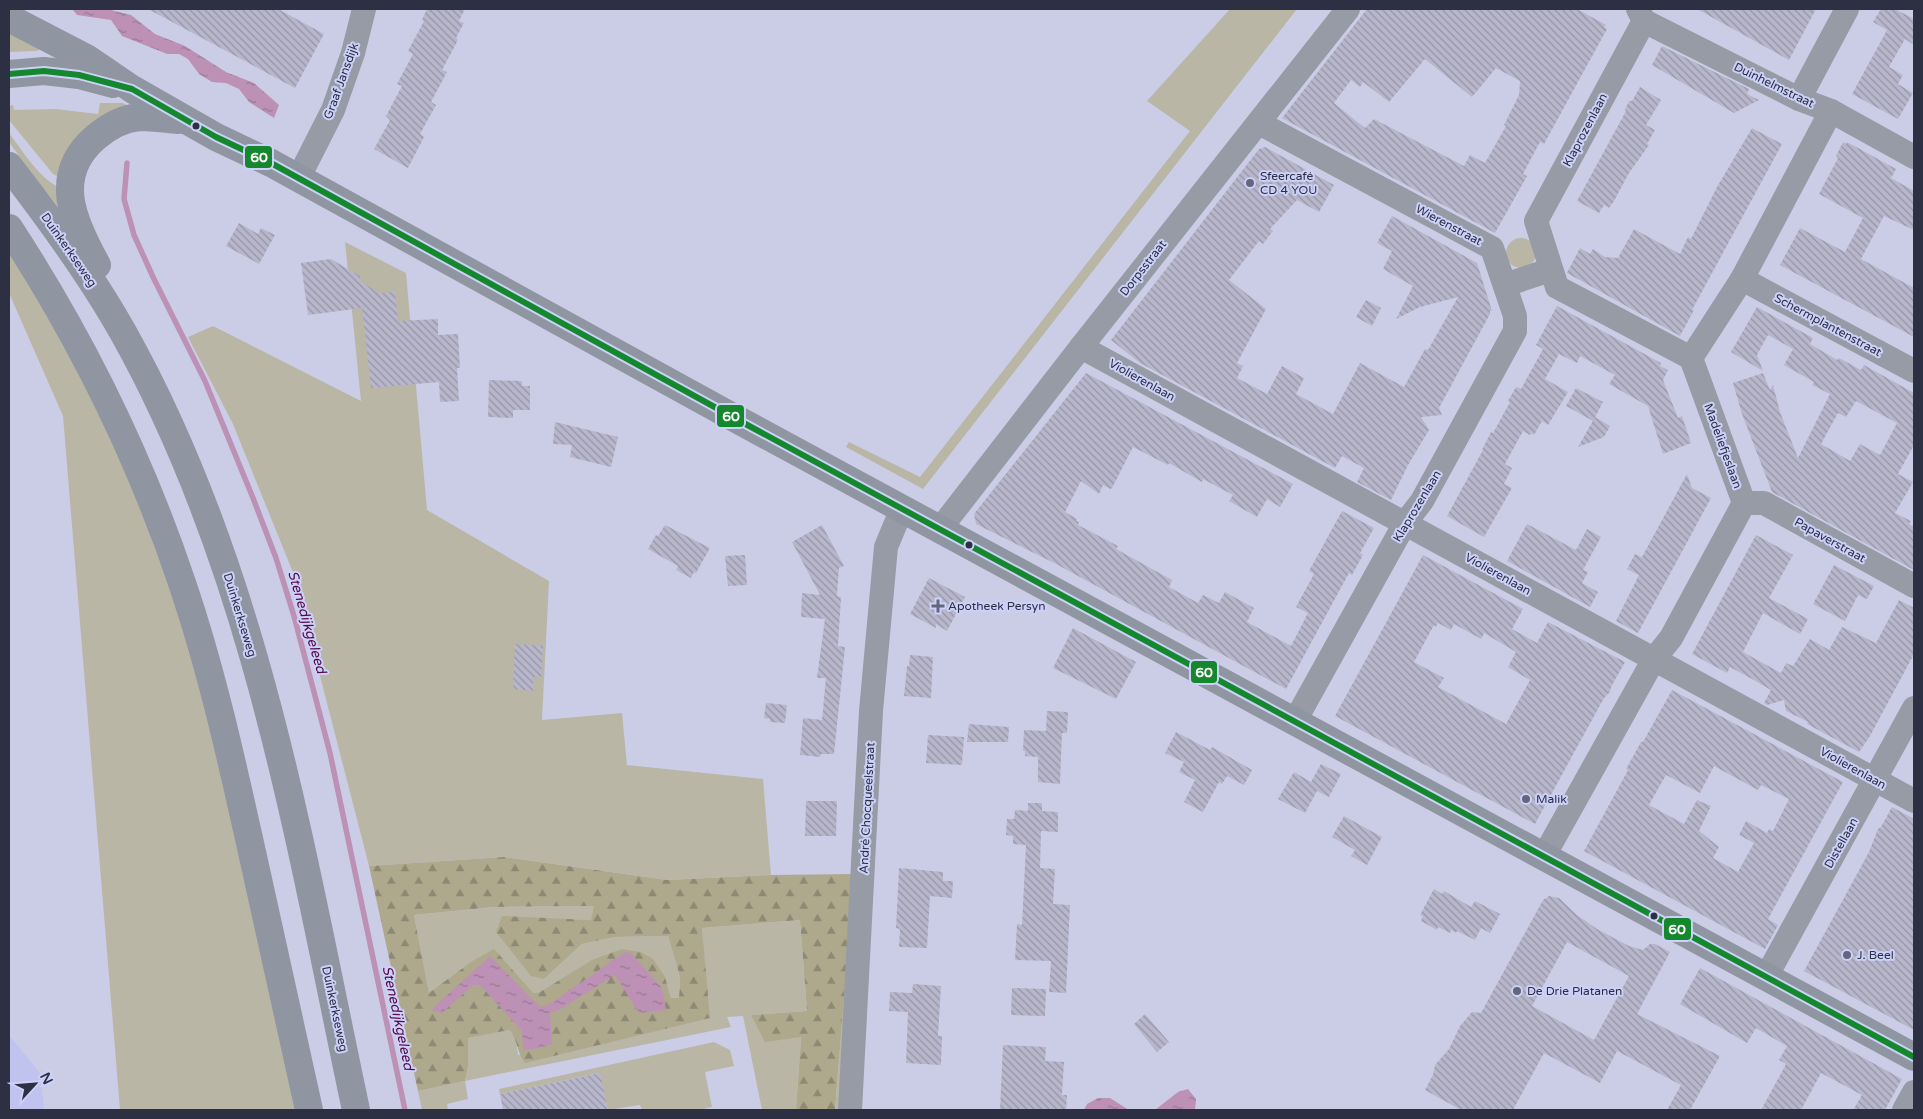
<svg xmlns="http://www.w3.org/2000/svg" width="1923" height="1119" font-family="'Varela Round',sans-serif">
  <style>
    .built { fill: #bfc3ee }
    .grass { fill: #bab6a6 }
    .forest { fill: url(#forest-firs); fill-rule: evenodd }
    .water { fill: url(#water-ripples) }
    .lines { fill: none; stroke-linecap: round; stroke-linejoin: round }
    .stream { stroke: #bc91b5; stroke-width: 5.5 }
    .building { fill: url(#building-back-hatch); fill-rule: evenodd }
    .minor { stroke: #969ba6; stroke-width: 24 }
    .major { stroke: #9096a1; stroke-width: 28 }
    .bus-1-casing { stroke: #ccd1f9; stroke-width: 10 }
    .bus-1 { stroke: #15882e; stroke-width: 6 }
    .bus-dot { fill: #2d2f42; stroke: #ccd1f9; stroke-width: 2 }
    .poi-dot { fill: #64667c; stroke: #ccd1f9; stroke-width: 2 }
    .labels { text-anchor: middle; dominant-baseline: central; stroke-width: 4; stroke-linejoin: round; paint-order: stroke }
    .street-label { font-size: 12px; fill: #2d2f42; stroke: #ccd1f9 }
    .poi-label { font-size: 12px; fill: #2d2f42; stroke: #ccd1f9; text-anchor: start }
    .water-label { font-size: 14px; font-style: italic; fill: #570945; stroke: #ccd1f9 }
    .line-badge { stroke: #ccd1f9; stroke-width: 2 }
    .badge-label { font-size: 14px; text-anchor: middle; font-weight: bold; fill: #fff }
  </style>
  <defs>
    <pattern id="forest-firs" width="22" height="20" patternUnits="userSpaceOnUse" patternTransform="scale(1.25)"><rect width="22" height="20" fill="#aea88c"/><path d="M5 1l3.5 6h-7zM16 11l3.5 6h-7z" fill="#8e8974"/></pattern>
    <pattern id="water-ripples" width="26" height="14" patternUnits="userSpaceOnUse" patternTransform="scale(1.25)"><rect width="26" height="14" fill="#bc91b5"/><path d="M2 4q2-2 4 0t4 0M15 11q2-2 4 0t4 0" fill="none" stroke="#997795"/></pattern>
    <pattern id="building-back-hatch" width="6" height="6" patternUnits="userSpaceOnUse" patternTransform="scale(1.25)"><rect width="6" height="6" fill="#b8b6cb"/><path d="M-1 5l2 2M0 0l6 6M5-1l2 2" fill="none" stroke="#9694a6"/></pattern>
  </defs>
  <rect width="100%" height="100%" fill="#cbcde7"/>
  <polygon class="built" points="9,1035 40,1073 44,1110 9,1110"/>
  <g class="grass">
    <polygon points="1230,9 1297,9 923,489 846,447 849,442 920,477 1190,131 1147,101"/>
    <polygon points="9,25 41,48 37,51 9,52"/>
    <polygon points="100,103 123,103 135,110 65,180 53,174 9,120 9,106 13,105 14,110 56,109 98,114"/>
    <path d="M9,133C25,154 39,179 64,190L61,214L9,142Z"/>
    <circle cx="1521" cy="253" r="15"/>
    <polygon points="345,242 406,273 427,510 549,581 542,720 622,713 627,765 763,779 771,875 667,880 504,857 369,866 294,575 233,424 188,337 213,326 361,401"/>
    <polygon points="9,252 63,342 104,423 135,492 180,619 202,691 298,1110 120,1110 63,416 9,293"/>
    <polygon points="854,874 844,1110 835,1110"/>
    <polygon points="595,906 591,920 502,917 544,979 582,944 615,937 668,936 680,977 679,999 671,998 665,977 533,993 447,981 429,994 414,915 494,907"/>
    <polygon points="800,920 807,1011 751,1015 801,1037 796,1110 762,1110 743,1016 727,1017 731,1027 465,1081 468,1099 447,1104 448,1110 422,1110 418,1091 465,1081 468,1067 467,1038 510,1030 516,1038 518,1055 709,1018 702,928"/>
    <polygon points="714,1042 730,1050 734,1066 705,1072 712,1107 698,1110 642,1110 640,1105 608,1110 599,1073 500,1094 499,1089"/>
  </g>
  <path class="forest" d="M504,857L667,880L771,875L854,874L835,1110H796L801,1037L765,1042L751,1015L807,1011L800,920L702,928L710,1018L525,1063C517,1053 518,1041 510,1030L468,1038V1067L465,1081L418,1091L369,866ZM594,906L591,920L502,916L496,932L531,976L544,979L582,944L615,937L668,936L680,977L679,998H671L665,977L653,959L641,952L622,949L592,960L540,992L533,993L494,949L471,962L429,993L414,915L494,907Z"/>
  <g class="water">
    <polygon points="72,9 107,9 131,15 155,34 185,46 226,72 254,83 279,105 274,118 249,102 239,89 226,83 212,82 199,74 188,59 179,54 167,54 122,36 111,20 77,15"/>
    <polygon points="625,952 631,953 662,988 666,1010 639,1013 615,975 559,1010 550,1013 552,1044 535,1049 523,1050 522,1031 480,985 473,985 442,1013 433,1011 433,1008 490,956 540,1007 550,1004"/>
    <polygon points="1188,1089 1196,1099 1195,1110 1155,1110 1178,1092"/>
    <polygon points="1098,1098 1110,1098 1129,1110 1084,1110 1087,1104"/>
  </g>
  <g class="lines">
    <polyline class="stream" points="127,163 124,199 134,235 153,277 205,381 253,498 276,558 294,616 330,753 405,1110"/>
  </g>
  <g class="building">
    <polygon points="148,9 278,9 324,34 295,88"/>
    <polygon points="427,9 465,9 459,21 464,23 456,38 458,40 442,70 447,72 431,102 436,105 420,134 424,137 408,168 374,149 390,120 386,116 402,86 397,84 413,54 408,51 424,21 422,20"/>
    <path d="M1367,9H1577L1606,25L1604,27L1607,29L1544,144L1540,142L1523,174L1527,176L1495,233L1282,118ZM1425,59L1472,97L1496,68L1520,81L1519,95L1504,125L1506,126L1485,163L1470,155L1464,166L1374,119L1365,128L1334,103L1351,80L1360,87L1363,82L1389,102Z"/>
    <polygon points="1697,9 1816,9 1789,60"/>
    <polygon points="1881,9 1895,9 1914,19 1914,45 1905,39 1889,67 1903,75 1898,84 1913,93 1898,119 1852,94 1887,30 1873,22"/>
    <polygon points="1662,46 1749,89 1747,94 1759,100 1734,113 1652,65"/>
    <polygon points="1640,87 1661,100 1646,125 1655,130 1647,144 1649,145 1629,173 1614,201 1609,208 1604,205 1599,213 1577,201 1626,111 1625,110 1629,101 1632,101"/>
    <polygon points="1752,128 1782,144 1692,310 1694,310 1680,336 1567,273 1580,248 1590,254 1593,249 1605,257 1618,258 1634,229 1680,254 1688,237 1691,239 1717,187"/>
    <polygon points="1843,142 1846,144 1847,142 1896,169 1891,178 1914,191 1914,230 1884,216 1861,259 1914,288 1914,337 1780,265 1800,228 1845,252 1863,218 1819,194 1838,158 1836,156"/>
    <polygon points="1265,147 1334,185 1319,212 1297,200 1270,229 1273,231 1263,244 1259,241 1229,280 1266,309 1237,363 1243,366 1237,378 1267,394 1282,366 1304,378 1296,394 1333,414 1360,363 1404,387 1425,349 1428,350 1458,297 1420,307 1396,319 1413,286 1383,269 1392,251 1377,243 1392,216 1477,263 1492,311 1490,311 1490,314 1439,408 1442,415 1421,417 1429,430 1408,465 1391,500 1357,482 1364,468 1342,456 1335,468 1140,363 1111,340 1259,149"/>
    <polygon points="239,223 258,234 261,228 275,235 259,264 226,246"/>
    <polygon points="331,259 360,276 360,281 379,293 395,292 398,321 438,319 438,335 458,334 460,368 457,368 459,401 440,402 439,382 371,388 362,308 308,315 301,263"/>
    <polygon points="1366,300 1381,308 1372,326 1356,317"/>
    <polygon points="1557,306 1661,363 1660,366 1668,370 1663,380 1678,418 1682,416 1691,443 1663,454 1648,406 1609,384 1615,375 1580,356 1577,363 1559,354 1545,379 1568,392 1548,425 1542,421 1534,435 1531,433 1530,435 1523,431 1505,464 1512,468 1504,484 1512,488 1484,537 1447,516 1483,450 1482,450 1491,432 1493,433 1510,402 1508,401 1516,387 1521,389 1543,349 1536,345"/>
    <path d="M1757,307L1813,338L1810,344L1837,360L1839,358L1861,370L1864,365L1914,393V445L1898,474L1913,482L1895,513L1911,521L1909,524L1914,527V570L1772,492L1742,414L1733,383L1763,373L1770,390L1773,385L1780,412L1798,458L1830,394L1812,385L1814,382L1784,365L1793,349L1768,335L1757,355L1763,371L1731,352ZM1856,401L1897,423L1880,455L1860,444L1850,461L1821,444L1838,413L1846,417Z"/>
    <polygon points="1086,373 1293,484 1280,507 1267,499 1257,517 1229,501 1233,495 1203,479 1202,482 1169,463 1168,465 1133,447 1112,488 1110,489 1103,485 1099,494 1081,481 1065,512 1077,519 1076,521 1079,522 1078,525 1118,546 1116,549 1172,580 1169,587 1198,603 1203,595 1219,603 1225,592 1254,608 1247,622 1291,646 1308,613 1296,607 1314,574 1309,571 1342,511 1374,528 1360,553 1363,555 1352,575 1349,573 1286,689 1056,564 976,524 974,514"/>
    <polygon points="489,380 522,381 522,386 530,386 530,410 513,410 513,418 488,417"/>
    <polygon points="1576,388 1603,402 1593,421 1566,406"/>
    <polygon points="1595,417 1610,426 1604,437 1578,447"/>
    <polygon points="555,422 618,437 611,467 570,457 572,445 553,444"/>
    <polygon points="1687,474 1692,488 1711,498 1638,633 1616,621 1639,575 1627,569 1635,554 1642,557"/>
    <polygon points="1527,524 1576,550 1587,529 1601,537 1583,570 1588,572 1582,583 1598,592 1590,607 1507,561"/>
    <polygon points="665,525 710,548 696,573 694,572 691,578 676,570 678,566 648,549 656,535 658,536"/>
    <polygon points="822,525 844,566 839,568 837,596 841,597 838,646 845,647 834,754 821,754 820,757 800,755 803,718 822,720 826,678 817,678 825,619 801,617 802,593 820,595 792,542"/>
    <polygon points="1756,535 1793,555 1769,598 1808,619 1800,634 1763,613 1743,652 1781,673 1786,663 1793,666 1810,639 1829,650 1842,627 1876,643 1899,600 1914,608 1914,654 1870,736 1859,752 1807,724 1808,722 1786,711 1784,700 1767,705 1764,703 1771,690 1752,679 1730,667 1727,673 1692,654"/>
    <polygon points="745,555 747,585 728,586 725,556"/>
    <path d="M1423,555L1523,609L1512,629L1537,643L1548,622L1625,662L1611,687L1610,692L1604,698L1535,824L1335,716ZM1438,623L1451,630L1454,624L1481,639L1484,633L1516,652L1508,667L1530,680L1506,724L1438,687L1444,678L1414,662L1434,625L1436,627Z"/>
    <polygon points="1834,565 1874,586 1867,599 1858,595 1845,621 1813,604"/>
    <polygon points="929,578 965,597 947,631 936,624 936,628 910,614"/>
    <polygon points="1073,628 1136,662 1116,699 1053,668"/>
    <polygon points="515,644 543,646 541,678 533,677 533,691 513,689"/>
    <polygon points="910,655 933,657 931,698 904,696 907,666 909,666"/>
    <path d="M1672,690L1843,782L1768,919L1778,925L1765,949L1584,851L1628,770L1626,769L1641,742H1643ZM1714,766L1758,790L1761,785L1789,799L1773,831L1769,829L1767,833L1746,821L1739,835L1754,843L1738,872L1713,858L1719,847L1699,831L1711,806L1697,800L1684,824L1649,805L1666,775L1700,793Z"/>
    <polygon points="766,703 787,705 785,723 770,722 770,719 764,718"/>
    <polygon points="1047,711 1068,712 1067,733 1062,733 1060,784 1038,782 1038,757 1025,756 1025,751 1023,751 1024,730 1046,731"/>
    <polygon points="969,724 1009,727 1008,742 967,742"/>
    <polygon points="1176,732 1210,750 1212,747 1252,770 1244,785 1227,776 1222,784 1219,782 1203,812 1184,802 1195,780 1179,772 1184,762 1165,753"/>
    <polygon points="928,735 964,737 962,765 926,763"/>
    <polygon points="1321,764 1341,774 1329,797 1317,791 1305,813 1278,799 1294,772 1311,782"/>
    <polygon points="806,801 837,801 836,836 805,836"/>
    <polygon points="1028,803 1042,803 1042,811 1058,812 1058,832 1041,831 1040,868 1055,869 1053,904 1070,905 1066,993 1049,992 1051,961 1015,960 1017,924 1022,925 1026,845 1013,844 1013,836 1006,835 1007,819 1014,819 1015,810 1028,811"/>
    <polygon points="1892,807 1914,819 1914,1030 1804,971 1869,852 1878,829 1881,827"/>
    <polygon points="1344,816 1382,837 1367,865 1351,856 1355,850 1332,837"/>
    <polygon points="899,868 943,872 943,881 953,881 952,898 930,896 927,948 899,947 900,929 896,928"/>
    <polygon points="1434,889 1442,894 1444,891 1471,907 1475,901 1500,914 1490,933 1481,928 1475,940 1457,931 1456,933 1451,930 1450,933 1438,927 1437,930 1421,921 1423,916 1420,915"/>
    <path d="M1549,896L1559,898L1577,915L1597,929L1629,946L1643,950L1650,944H1655L1670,952L1637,1014L1720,1056L1690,1110H1667L1681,1085L1617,1051L1600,1083L1544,1053L1513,1110H1461L1425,1090L1433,1075L1435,1065L1449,1049L1460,1026L1472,1012L1481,1013L1543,900ZM1567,942L1629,976L1594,1040L1532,1006Z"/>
    <polygon points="1700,968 1902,1079 1885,1110 1853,1110 1862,1095 1821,1073 1801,1110 1761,1110 1784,1068 1786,1064 1779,1060 1787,1046 1756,1028 1747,1043 1680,1004"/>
    <polygon points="913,984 941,986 938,1036 942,1036 941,1065 906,1063 908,1012 889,1011 890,992 912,993"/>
    <polygon points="1012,988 1046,989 1045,1016 1011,1015"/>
    <polygon points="1145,1014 1169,1042 1157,1052 1134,1024"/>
    <polygon points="1003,1045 1046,1047 1045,1061 1064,1062 1062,1095 1067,1095 1066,1110 1000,1110"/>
    <polygon points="600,1073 608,1110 503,1110 500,1094"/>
  </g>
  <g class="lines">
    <g class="minor">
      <polyline points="1638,9 1644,21 1799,99 1831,111 1914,157"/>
      <polyline points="1644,21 1536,221 1557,287 1691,358"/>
      <polyline points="1799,99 1847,9"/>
      <polyline points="1259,123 1492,248 1515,316 1515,331 1422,501 1405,523 1295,721"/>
      <polyline points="298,179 333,110 353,53 364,9"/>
      <polyline points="1742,279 1914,371"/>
      <polyline points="1505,285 1550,270"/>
      <polyline points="1081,347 1914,801"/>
      <polyline points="1744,503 1764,503 1914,586"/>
      <polyline points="940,529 1081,347 1348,9"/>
      <polyline points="1544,856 1654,659 1671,638 1744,503 1691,358 1742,279 1831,111"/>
      <polyline points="1766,977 1914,708"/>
      <polyline points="850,1110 871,711 886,547 898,518 903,510"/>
      <polyline points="1904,1110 1914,1092"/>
    </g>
    <g class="major">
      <polyline points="9,18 88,59 132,89 216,137 271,163 740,421 1914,1057"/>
      <polyline points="9,74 44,71 79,75 113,84"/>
      <path d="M9,166C50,219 91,275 124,334C257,572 300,847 356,1110"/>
      <path d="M9,228C81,338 140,458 182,583C212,671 232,762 252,852C271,938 290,1024 309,1110"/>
      <path d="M97,265C73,222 51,175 96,137C108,127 124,118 140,117C152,117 166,119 178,120"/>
    </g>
    <g class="bus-1-casing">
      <polyline id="bus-1" points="9,74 44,71 79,75 132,89 216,137 271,163 740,421 1914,1057"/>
    </g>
    <use href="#bus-1" class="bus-1"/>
  </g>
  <g class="bus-dot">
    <circle cx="196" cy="126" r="4.5"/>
    <circle cx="969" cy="545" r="4.5"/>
    <circle cx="1654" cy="916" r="4.5"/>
  </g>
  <g class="poi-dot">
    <circle cx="1250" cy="183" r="5"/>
    <path d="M935.5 598.5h5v5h5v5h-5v5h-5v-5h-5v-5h5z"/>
    <circle cx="1526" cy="799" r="5"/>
    <circle cx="1847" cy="955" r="5"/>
    <circle cx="1517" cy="991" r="5"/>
  </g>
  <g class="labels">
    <g class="street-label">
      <text transform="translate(341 81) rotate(-70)">Graaf Jansdijk</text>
      <text transform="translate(1774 85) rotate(26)">Duinhelmstraat</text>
      <text transform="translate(1585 130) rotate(-62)">Klaprozenlaan</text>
      <text transform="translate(1449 225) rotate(28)">Wierenstraat</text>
      <text transform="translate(69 250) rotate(55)">Duinkerkseweg</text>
      <text transform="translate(1143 268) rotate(-52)">Dorpsstraat</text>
      <text transform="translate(1828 325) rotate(28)">Schermplantenstraat</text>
      <text transform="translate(1142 380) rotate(29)">Violierenlaan</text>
      <text transform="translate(1723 446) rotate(70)">Madeliefjeslaan</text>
      <text transform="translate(1417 506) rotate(-59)">Klaprozenlaan</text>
      <text transform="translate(1830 540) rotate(29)">Papaverstraat</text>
      <text transform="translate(1498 574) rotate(29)">Violierenlaan</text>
      <text transform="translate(240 615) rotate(73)">Duinkerkseweg</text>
      <text transform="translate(1853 768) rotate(29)">Violierenlaan</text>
      <text transform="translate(867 808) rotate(-87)">André Chocqueelstraat</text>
      <text transform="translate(1841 843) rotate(-61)">Distellaan</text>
      <text transform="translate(335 1009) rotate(78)">Duinkerkseweg</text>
    </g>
    <g class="poi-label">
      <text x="1260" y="176">Sfeercafé<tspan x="1260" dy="14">CD 4 YOU</tspan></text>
      <text x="948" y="606">Apotheek Persyn</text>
      <text x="1536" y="799">Malik</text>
      <text x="1857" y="955">J. Beel</text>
      <text x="1527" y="991">De Drie Platanen</text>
    </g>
    <g class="water-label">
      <text transform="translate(307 622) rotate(74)">Stenedijkgeleed</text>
      <text transform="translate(398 1018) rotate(78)">Stenedijkgeleed</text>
    </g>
  </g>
  <g class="line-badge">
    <rect x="244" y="145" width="29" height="24" rx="5" fill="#15882e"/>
    <rect x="716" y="404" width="29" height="24" rx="5" fill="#15882e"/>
    <rect x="1190" y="660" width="28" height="24" rx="5" fill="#15882e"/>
    <rect x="1663" y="917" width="29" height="24" rx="5" fill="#15882e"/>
  </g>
  <g class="badge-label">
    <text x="259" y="162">60</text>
    <text x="731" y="421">60</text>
    <text x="1204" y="677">60</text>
    <text x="1677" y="934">60</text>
  </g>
  <rect width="1923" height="1119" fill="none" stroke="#2d2f42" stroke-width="20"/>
  <g transform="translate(35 1084) rotate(64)" stroke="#ccd1f9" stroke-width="4" paint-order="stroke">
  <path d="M0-4L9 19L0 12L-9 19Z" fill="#2d2f42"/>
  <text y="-8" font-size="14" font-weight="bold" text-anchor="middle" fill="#2d2f42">N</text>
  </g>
</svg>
